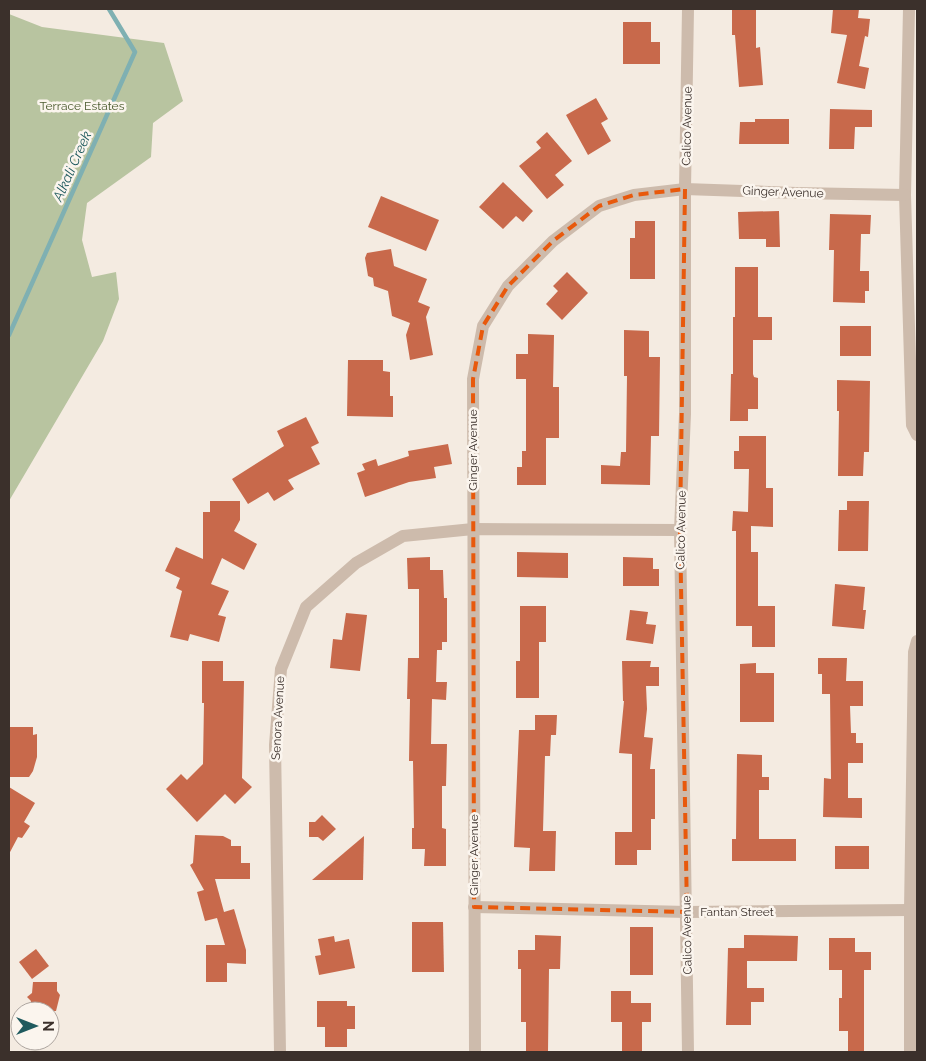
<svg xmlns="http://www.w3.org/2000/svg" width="926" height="1061" font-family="Raleway,sans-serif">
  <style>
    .green { fill: #b8c4a0 }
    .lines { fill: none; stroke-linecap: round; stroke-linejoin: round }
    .stream { stroke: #7fb0b2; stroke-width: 4.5 }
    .building { fill: #c8694b }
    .minor { stroke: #cdbbac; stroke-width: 12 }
    .marked { fill: none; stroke: #e8590c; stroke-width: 4; stroke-dasharray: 10 6; stroke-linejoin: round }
    .labels { text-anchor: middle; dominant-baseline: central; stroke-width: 5; stroke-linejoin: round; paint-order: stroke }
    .park-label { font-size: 12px; fill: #4a5a2e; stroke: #fbf5ee }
    .street-label { font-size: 12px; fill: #3b302b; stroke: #fbf5ee }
    .water-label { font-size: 14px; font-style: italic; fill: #1f5a5e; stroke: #fbf5ee }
  </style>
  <rect width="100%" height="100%" fill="#f4ebe1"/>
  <polygon class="green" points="9,14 42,27 164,43 183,101 153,123 151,157 87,203 82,240 92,277 116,272 119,299 103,341 9,501"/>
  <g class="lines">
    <polyline class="stream" points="9,335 135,52 109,9"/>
  </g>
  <g class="building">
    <polygon points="732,9 756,9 756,48 760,47 763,85 739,87 735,35 732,35"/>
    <polygon points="833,9 859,9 858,18 870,19 868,37 865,36 859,66 869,68 865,89 837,83 847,35 831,33"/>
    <polygon points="623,22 651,22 651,42 660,42 660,64 623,64"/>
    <polygon points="596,98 608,119 601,123 611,141 588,155 566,115"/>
    <polygon points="830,109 872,110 872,127 855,127 854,149 829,149"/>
    <polygon points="755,119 789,119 789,144 739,144 740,122 755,122"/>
    <polygon points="547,132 572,161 555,175 564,185 547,199 519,166 541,148 536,142"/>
    <polygon points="503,182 533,211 523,222 516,216 503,229 479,207"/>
    <polygon points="381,196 439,220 426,251 368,227"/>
    <polygon points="779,211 780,247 766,247 766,239 739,239 738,212"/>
    <polygon points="830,214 871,215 870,234 861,234 860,271 869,271 869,291 865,291 865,303 833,302 834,250 829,250"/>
    <polygon points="635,221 655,221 655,279 630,279 630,238 635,238"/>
    <polygon points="391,249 394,266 427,279 418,302 430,307 426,317 433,355 410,360 406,335 410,323 392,316 388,291 374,286 373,278 368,276 365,258 367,253"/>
    <polygon points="735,267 758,267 758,317 772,317 772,340 753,340 753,374 754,377 758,378 758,409 748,409 748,421 730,421 731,374 733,374 733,317 735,317"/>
    <polygon points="567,272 588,293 562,320 546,304 558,291 553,286"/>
    <rect x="840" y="326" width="31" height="30"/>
    <polygon points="624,330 649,331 649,357 660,357 659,436 651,436 650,485 601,484 601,465 620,466 621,452 626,452 627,376 624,376"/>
    <polygon points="528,334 554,335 553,387 559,387 559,438 546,438 546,485 517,485 517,467 522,467 522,451 526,451 526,379 516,379 516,354 528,354"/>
    <polygon points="348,360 383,360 383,371 390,372 390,396 393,396 393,417 347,416"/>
    <polygon points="837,380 870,381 869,452 864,452 863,476 838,476 839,411 837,411"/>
    <polygon points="306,417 319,443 311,447 320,464 288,480 294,489 274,501 268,492 248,504 232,479 284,446 277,431"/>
    <polygon points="739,436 766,436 766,488 773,488 773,527 751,526 751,552 758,552 758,606 775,606 775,647 752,647 752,626 736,626 736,531 732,531 733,511 748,512 749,469 734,469 734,451 739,451"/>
    <polygon points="448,444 452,464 434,467 436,478 409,482 365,497 357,473 365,470 362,464 376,459 378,466 409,456 408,451"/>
    <polygon points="210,501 240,501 240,520 234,531 257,544 244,570 222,558 211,584 229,591 218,615 226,617 219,642 190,634 188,641 170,637 182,591 176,588 180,578 165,571 176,547 203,559 203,512 210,512"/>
    <polygon points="847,501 869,501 868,551 838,551 839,510 847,510"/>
    <polygon points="517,552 568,553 568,578 517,577"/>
    <polygon points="430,557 430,570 443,570 444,598 447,598 447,642 442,642 442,650 437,650 436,682 447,682 446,700 432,699 431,744 447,744 446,786 442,786 442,828 446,829 446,866 424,866 425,849 412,849 412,828 414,828 413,761 409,761 410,699 407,699 408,658 419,658 419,589 408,589 407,558"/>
    <polygon points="623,557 653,558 653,569 659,569 659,586 623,586"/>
    <polygon points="835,584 865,587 863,610 866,610 864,629 832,626"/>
    <polygon points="520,606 546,606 546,642 539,642 539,698 516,698 516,661 520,661"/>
    <polygon points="630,610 648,612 646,624 656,625 653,644 626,640"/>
    <polygon points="346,613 367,615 360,671 330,668 333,639 342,640"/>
    <polygon points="818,658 847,658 846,681 863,681 863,706 850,706 851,733 856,733 856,743 863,743 863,763 848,763 848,798 862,798 862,818 823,817 824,778 831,779 830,694 822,694 822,674 818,674"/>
    <polygon points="202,661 223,661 223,681 244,681 242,778 252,787 235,804 225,794 197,822 166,789 181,774 187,780 203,764 204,703 202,703"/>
    <polygon points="622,661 651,661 650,667 659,667 659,686 646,686 647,709 644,737 653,738 650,769 655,769 655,819 651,819 651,850 637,850 637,865 615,865 615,832 632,832 632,754 619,753 624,701 623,701"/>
    <polygon points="756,663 756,673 774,673 774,722 740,722 740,664"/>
    <polygon points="535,715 557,715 556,735 551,735 550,756 545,756 543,831 556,831 555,871 529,871 530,848 514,847 519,730 535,730"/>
    <polygon points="9,727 33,727 33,735 37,734 37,757 33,771 29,777 9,777 10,753 9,753"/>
    <polygon points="737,754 762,755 762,777 769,777 769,790 759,790 759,839 796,839 796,861 732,861 732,839 736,839"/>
    <polygon points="9,787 35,803 24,822 30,826 22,838 18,837 9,854"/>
    <polygon points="322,815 336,829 323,841 318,837 309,837 309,822 315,822"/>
    <polygon points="195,835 223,836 231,840 231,846 241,846 241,863 250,863 250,879 215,879 224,912 234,909 246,950 246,964 227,963 227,982 206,982 206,945 225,945 217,918 205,921 197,892 204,890 190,865 193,863"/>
    <polygon points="364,836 363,880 312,880"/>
    <rect x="835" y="846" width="34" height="23"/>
    <polygon points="412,922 443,922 444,972 412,972"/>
    <rect x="630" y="927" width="23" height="48"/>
    <polygon points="535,935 561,936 560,969 549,969 548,1052 526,1052 526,1022 521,1022 521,969 518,969 518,950 535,950"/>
    <polygon points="744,935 798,936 797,961 747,961 747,988 764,988 764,1002 751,1002 751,1025 726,1025 728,948 744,948"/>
    <polygon points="334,936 335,942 349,939 355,968 319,975 315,956 321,955 318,939"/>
    <polygon points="829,938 855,938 855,952 871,952 871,970 864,970 864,1052 848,1052 848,1031 839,1031 839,998 842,998 842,970 829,970"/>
    <polygon points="36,949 49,966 32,979 19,962"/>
    <polygon points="33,982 57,982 57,991 60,995 56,1011 29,1011 31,1001 27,997 32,993"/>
    <polygon points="611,991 631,991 631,1003 651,1003 651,1022 642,1022 642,1052 622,1052 622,1022 611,1022"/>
    <polygon points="317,1001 347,1001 347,1006 355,1006 355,1029 347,1029 347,1047 325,1047 325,1027 317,1027"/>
  </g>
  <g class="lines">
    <g class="minor">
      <polyline points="909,9 905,195 912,425 917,435"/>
      <polyline points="474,907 687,912 910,910"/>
      <polyline points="280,1052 275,745 281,669 306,607 356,563 403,536 473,529 680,530"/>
      <polyline points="475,1052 473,379 483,326 508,286 553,241 599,206 634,195 685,189 796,193 905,195"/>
      <polyline points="688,1052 680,530 685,414 685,189 688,9"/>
      <polyline points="910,1052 910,910 914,652 917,641"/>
    </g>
  </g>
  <path class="marked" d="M685,189L680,530L687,912L474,907L473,379L483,326L508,286L553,241L599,206L634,195Z"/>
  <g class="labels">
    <g class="park-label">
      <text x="82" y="106">Terrace Estates</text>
    </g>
    <g class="street-label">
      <text transform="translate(687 126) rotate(-89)">Calico Avenue</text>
      <text transform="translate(783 192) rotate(2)">Ginger Avenue</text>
      <text transform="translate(473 450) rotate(-90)">Ginger Avenue</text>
      <text transform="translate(681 530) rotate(-89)">Calico Avenue</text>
      <text transform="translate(278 718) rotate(-87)">Senora Avenue</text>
      <text transform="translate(474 855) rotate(-90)">Ginger Avenue</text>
      <text x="737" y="912">Fantan Street</text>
      <text transform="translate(687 935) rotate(-91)">Calico Avenue</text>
    </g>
    <g class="water-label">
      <text transform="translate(72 166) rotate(-66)">Alkali Creek</text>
    </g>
  </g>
  <rect width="926" height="1061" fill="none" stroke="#3b302b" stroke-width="20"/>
  <g transform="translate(35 1026) rotate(90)"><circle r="24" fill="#fbf5ee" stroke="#aea6a0"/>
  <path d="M0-4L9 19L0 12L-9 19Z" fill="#1f5a5e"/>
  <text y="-8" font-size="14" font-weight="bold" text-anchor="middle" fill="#3b302b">N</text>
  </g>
</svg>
